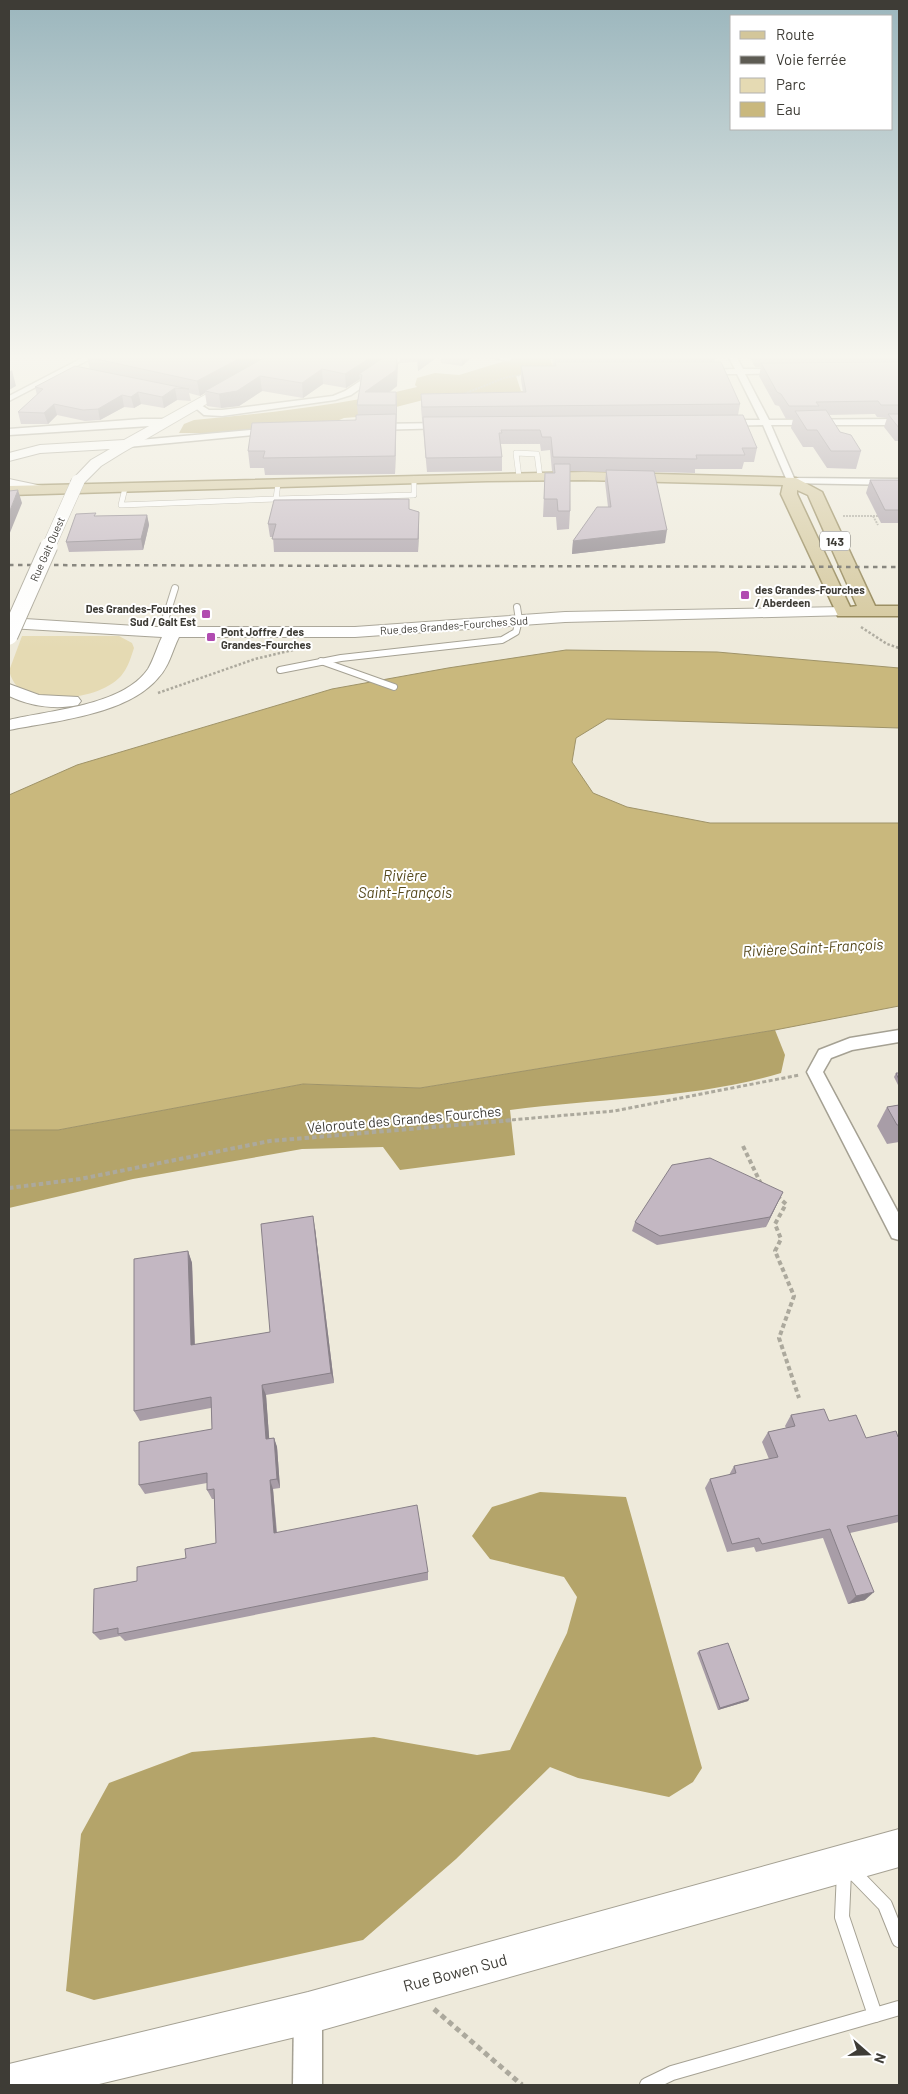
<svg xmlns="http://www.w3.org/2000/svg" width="908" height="2094" font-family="Barlow,sans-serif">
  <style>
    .green { fill: #e5dab3 }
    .forest { fill: #b4a46a }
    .water { fill: #c9b87d; stroke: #9f9368 }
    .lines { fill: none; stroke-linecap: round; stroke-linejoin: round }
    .lane-far2-casing { stroke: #a5a193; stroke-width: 6 }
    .lane-far1-casing { stroke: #a5a193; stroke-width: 8 }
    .lane-casing { stroke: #a5a193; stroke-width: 16 }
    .street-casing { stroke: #a5a193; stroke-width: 3 }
    .secondary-casing { stroke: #a5a193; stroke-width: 2 }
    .primary-casing { stroke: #8b7d4b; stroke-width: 3 }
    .path-far4 { stroke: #aca99d; stroke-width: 2; stroke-dasharray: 2 1; stroke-linecap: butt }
    .path-far3 { stroke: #aca99d; stroke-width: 2.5; stroke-dasharray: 2.5 2; stroke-linecap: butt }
    .path-far2 { stroke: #aca99d; stroke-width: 3; stroke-dasharray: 4 2.5; stroke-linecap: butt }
    .path-far1 { stroke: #aca99d; stroke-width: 4; stroke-dasharray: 4.5 3; stroke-linecap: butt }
    .path { stroke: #aca99d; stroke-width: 5; stroke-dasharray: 5.5 4; stroke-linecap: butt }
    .lane-far2 { stroke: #fff; stroke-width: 5 }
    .lane-far1 { stroke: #fff; stroke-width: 6 }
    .lane { stroke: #fff; stroke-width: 14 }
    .street { fill: #fff; fill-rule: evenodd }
    .secondary { fill: #fff; fill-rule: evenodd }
    .primary { fill: #d3c69a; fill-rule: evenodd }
    .rail { stroke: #5d5b53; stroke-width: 2.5; stroke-dasharray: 4.5 4.5; stroke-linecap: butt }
    .secondary-bridge-far1-casing { stroke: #a5a193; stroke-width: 14; stroke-linecap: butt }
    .secondary-bridge-casing { stroke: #a5a193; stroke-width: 19; stroke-linecap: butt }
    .secondary-bridge-far1 { stroke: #fff; stroke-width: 13 }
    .secondary-bridge { stroke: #fff; stroke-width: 17 }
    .wall { fill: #a89da7 }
    .shaded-wall { fill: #888088 }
    .building { fill: #c3b7c2; stroke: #888088 }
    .poi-dot { fill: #b14cb1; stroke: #fff; stroke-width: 2 }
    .labels { text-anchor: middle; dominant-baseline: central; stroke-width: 4; stroke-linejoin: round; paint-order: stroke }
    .far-street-label { font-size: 11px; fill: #3e3c36; stroke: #fff }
    .far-poi-label { font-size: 11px; font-weight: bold; fill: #3e3c36; stroke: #fff; text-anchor: start }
    .shield { fill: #fff; stroke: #787672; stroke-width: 1 }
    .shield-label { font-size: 12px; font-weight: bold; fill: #3e3c36 }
    .street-label { font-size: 14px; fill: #3e3c36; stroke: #fff }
    .water-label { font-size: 15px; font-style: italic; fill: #56491c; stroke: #fff }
    .near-street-label { font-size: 16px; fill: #3e3c36; stroke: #fff }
  </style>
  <rect width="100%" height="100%" fill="#eeeadb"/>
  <path class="green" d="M22,636H119L132,643L134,648C131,657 128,668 121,676C100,699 45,705 19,688C14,684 11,677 9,671Z"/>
  <g class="forest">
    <path d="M510,356H576V358L550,359L553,366L516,376L521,391L550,392L435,397L357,417L344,418L332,423L220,433H179L184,424L194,420C269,413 343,405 417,387L415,385L417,378L435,373L459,375L508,360Z"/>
    <path d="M775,1030L785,1055L781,1073C695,1099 600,1098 510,1110L515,1155L400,1170L383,1147L302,1149L133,1179L9,1208V1130H58L303,1084L420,1088Z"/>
    <polygon points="540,1492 626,1497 702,1768 693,1782 669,1797 578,1778 550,1767 456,1859 363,1940 94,2000 66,1991 81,1834 109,1783 192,1752 374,1737 477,1755 510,1750 567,1633 577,1597 564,1577 490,1559 472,1536 492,1507"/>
  </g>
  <polygon class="water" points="566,650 717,652 899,668 899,728 607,719 576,738 572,762 593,793 627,807 710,823 899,823 899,1006 775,1030 420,1088 303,1084 58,1130 9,1130 9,795 77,765 332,689 448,668"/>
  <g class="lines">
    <g class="lane-far2-casing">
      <g id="lane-far2">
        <polyline points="519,477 516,453 537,454 540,477"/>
        <polyline points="278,483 276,499 414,495 414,479"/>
        <polyline points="125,488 121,505 276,499"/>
      </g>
    </g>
    <g class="lane-far1-casing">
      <g id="lane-far1">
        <polyline points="165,620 175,588"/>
        <polyline points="321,661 394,687"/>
        <polyline points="280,670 341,658 502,640 516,632 519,620 517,607"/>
      </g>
    </g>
    <g class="lane-casing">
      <g id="lane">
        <polyline points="851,1870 885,1905 899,1940"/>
        <polyline points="875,2015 899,2008"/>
        <polyline points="647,2085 672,2073 875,2015 842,1917 844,1872"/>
      </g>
    </g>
    <g class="street-casing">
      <g id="street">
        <polygon points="86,356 96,356 9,401 9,396"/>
        <polygon points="398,356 407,356 351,395 335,400 222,416 204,415 192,405 196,402 209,410 222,410 333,396 345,391"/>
        <polygon points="487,356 504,356 512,359 508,361"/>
        <polygon points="728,356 736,356 743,369 782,369 786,371 782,373 745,374 769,420 899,419 899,425 771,425 794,478 899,479 899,485 788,483 763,425 724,426 720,423 724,420 760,420 737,374 704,374 700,372 704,370 735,369"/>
        <polygon points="142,419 165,419 169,422 165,425 9,435 9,429"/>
        <polygon points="445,423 449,426 448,428 374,430 370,427 374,424"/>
        <polygon points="272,428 276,431 275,433 128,447 124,444 128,441"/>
        <polygon points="899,1030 899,1042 852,1050 831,1058 823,1072 899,1214 899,1240 892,1238 807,1072 819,1050 850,1038"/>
        <polygon points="308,1999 318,2003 322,2013 322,2085 293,2085 294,2013 298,2003"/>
      </g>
    </g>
    <g class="secondary-casing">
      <g id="secondary">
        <polygon points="275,356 289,356 122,453 101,466 83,484 73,484 71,481 91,460 110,449 40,453 9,461 9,453 40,445 124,440"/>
        <polygon points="9,479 47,487 49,490 42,494 9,487"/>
        <path d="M844,607L850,609L852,612L850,615L565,622L355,637H179C172,651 169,667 158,678C127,715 54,721 9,730V720C49,710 123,706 148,669C154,659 157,647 162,637L9,628V618L152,627H355L565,612Z"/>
        <path d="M9,684L39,695L78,697L81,701L78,705C55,710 30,706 9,696Z"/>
        <polygon points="899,1829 899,1867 308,2034 95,2085 9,2085 9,2064 308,1992"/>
      </g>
    </g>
    <g class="primary-casing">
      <path id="primary" d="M584,472L796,478L822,492L875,606H899V616H838L781,494L783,485L584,480L487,481L9,495V486ZM797,490L808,495L857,606L850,607L797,494Z"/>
    </g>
    <g class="path-far4">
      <polyline points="464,394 504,378 525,374"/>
      <polyline points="843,516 878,516"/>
      <polyline points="873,516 878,525"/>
    </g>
    <g class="path-far3">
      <polyline points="861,627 887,644 899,648"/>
      <polyline points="158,693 255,659 297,649"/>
    </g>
    <polyline class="path-far2" points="499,1121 614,1111 799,1075"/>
    <g class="path-far1">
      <polyline points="743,1146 761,1184"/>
      <polyline points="9,1188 80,1179 270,1141 514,1120"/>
      <polyline points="777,1196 786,1204 775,1224 781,1239 775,1251 794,1296 779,1338 799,1398"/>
    </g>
    <polyline class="path" points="434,2009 522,2085"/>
    <use href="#lane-far2" class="lane-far2"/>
    <use href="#lane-far1" class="lane-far1"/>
    <use href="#lane" class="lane"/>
    <use href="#street" class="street"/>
    <use href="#secondary" class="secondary"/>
    <use href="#primary" class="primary"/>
    <polyline class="rail" points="9,565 899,567"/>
    <g class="secondary-bridge-far1-casing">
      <polyline id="secondary-bridge-far1" points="48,548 78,481"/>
    </g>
    <g class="secondary-bridge-casing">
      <polyline id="secondary-bridge" points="9,636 49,546"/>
    </g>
    <use href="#secondary-bridge-far1" class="secondary-bridge-far1"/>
    <use href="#secondary-bridge" class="secondary-bridge"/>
  </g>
  <g class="wall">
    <polygon points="139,356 260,356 260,360 267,356 266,356 397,356 397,386 390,392 396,392 397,409 395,474 265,475 264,468 250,468 248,451 356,420 358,415 357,405 360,386 360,379 346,388 323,384 303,398 262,391 239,406 221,408 207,406 205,393 200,396 189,393 191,401 177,400 164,408 141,404 134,408 124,407 100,420 85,421 57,415 48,424 21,424 18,412 37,395 35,387 90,369 87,357"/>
    <polygon points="400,356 439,356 418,371 417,362 400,363"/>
    <polygon points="441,356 473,356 462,366 441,363"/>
    <polygon points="552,356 716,356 715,362 740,404 738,415 757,448 754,462 744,462 742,469 695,469 695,473 654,472 665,543 572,554 573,541 608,507 605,482 606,472 570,471 570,511 569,529 557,530 556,517 543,517 545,473 553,473 553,471 552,471 550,450 541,451 540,444 501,444 502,457 502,471 427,472 421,408 421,394 523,392 521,380 521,366 553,366"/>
    <polygon points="749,356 899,356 899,441 895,441 884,427 887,418 877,417 875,414 828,415 840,432 861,451 856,469 827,468 813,447 803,447 791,428 793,419 786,419 779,406 775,405 759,376 761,367 755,367"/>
    <polygon points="870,480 899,480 899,523 881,523 866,493"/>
    <polygon points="409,499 409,509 419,525 418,552 274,552 273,537 270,537 268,524"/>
    <polygon points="147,515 149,525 143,550 69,552 66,542"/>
    <polygon points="896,1073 899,1073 899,1087 894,1077"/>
    <polygon points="899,1105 899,1142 887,1144 877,1126 887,1107"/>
    <polygon points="783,1192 766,1227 657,1245 632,1231 635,1222"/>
    <polygon points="315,1228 334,1383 266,1395 269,1438 274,1438 277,1447 280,1488 273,1489 277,1532 428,1572 428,1580 125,1641 120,1636 100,1640 93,1633 137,1581 216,1543 214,1499 212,1499 207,1490 207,1483 145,1494 139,1485 212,1429 211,1408 140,1421 134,1411 188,1251 192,1263 195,1345 270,1332"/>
    <polygon points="791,1415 829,1421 866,1438 899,1437 899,1522 850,1533 865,1600 848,1604 823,1538 756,1552 754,1547 727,1552 705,1488 710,1479 729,1475 734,1466 769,1459 762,1442 768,1432 786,1428 785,1426"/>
    <polygon points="699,1651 749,1699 748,1701 718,1710 697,1653"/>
  </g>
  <g class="shaded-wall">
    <polygon points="244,356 260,356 260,362 205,391 205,393 200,396 197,381"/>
    <polygon points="373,356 395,356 359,374 360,379 346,388 345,374"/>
    <polygon points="397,356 398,365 397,386 371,405 365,392"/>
    <polygon points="420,356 439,356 418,371 418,357"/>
    <polygon points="462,356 473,356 462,366"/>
    <polygon points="322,369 323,384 303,398 302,383"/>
    <polygon points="12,370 16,386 9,390 9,372"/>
    <polygon points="260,376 262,391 239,406 221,408 219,394"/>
    <polygon points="175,388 177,400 164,408 162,397"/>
    <polygon points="138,392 141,404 134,408 131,397"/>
    <polygon points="396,392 397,409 396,422"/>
    <polygon points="122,395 124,407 100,420 98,409"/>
    <polygon points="54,404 57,415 48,424 44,413"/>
    <polygon points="396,414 396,431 395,474 395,456"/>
    <polygon points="18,490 22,503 9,535 9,513"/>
    <polygon points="419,512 419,525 418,552 418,539"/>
    <polygon points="147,515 149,525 143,550 141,539"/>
    <polygon points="667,530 665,543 572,554 573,541"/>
    <polygon points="783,1192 778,1202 766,1227 770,1217"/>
    <polygon points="313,1216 315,1228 334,1383 331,1373"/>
    <polygon points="188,1251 192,1263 195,1356 191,1345"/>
    <polygon points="262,1385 266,1395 270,1449 266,1439"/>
    <polygon points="274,1438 277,1447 280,1488 277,1479"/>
    <polygon points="270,1480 273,1489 277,1541 274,1533"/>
    <polygon points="874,1592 865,1600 848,1604 856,1596"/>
    <polygon points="749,1699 748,1701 718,1710 720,1708"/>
  </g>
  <g class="building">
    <polygon points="89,356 244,356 197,381 87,357"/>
    <polygon points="267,356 373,356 345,374 322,369 302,383 260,376 237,391 219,394 205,391"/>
    <polygon points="386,356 397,356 396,370 365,392 396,392 396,405 357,405 362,375 359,374"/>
    <polygon points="555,362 721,362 740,404 422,407 421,394 526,392 521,366 556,366"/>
    <polygon points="899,362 899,405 881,405 878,401 816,402 819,406 789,406 781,394 777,392 761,363"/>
    <polygon points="75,366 189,389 175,388 162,397 138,392 131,397 122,395 98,409 83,410 54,404 44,413 18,412 43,389 35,387"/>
    <polygon points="826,410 840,432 851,435 861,451 831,451 817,430 807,430 795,411"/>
    <polygon points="396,414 395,456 263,458 265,451 248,451 252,423 356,420 356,415"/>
    <polygon points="888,414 899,414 899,428"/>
    <polygon points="743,415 757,448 742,448 745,455 696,455 697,459 553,457 551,437 542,437 540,430 501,430 502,433 499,433 502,457 426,458 423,417"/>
    <polygon points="554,464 570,464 570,511 558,511 557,499 544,499 545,473 555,473"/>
    <polygon points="606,470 654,471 667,530 573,541 597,507 611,507"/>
    <polygon points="870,480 899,480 899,510 885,510"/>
    <polygon points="18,490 9,513 9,491"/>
    <polygon points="409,499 409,509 419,512 418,539 272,539 276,524 268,524 274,500"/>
    <polygon points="96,513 94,516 147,515 141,539 66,542 76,514"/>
    <polygon points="896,1073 899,1073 899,1080"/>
    <polygon points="899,1105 899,1125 897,1125 887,1107"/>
    <polygon points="710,1158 783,1192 770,1217 660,1236 635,1222 672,1165"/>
    <polygon points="313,1216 331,1373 262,1385 266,1439 274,1438 277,1479 270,1480 274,1533 417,1505 428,1572 118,1634 118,1628 93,1633 94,1589 137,1581 137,1567 186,1558 185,1549 216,1543 214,1489 207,1490 207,1473 139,1485 139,1442 212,1429 211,1397 134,1411 134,1259 188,1251 191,1345 270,1332 261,1224"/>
    <polygon points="824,1409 829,1421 856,1415 866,1438 896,1431 898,1437 899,1437 899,1515 847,1526 874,1592 856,1596 830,1529 762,1544 759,1538 732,1544 710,1479 736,1473 734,1466 778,1457 768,1432 795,1426 791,1415"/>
    <polygon points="728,1643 749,1699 720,1708 699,1651"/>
  </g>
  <linearGradient id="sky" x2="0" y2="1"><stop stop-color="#9bb6bd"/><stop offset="0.55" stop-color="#f7f6ef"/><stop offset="1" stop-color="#f7f6ef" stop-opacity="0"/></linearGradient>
  <rect width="908" height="649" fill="url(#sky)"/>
  <g class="poi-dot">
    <rect x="740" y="590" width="10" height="10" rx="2.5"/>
    <rect x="201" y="609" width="10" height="10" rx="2.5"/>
    <rect x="206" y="632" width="10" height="10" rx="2.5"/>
  </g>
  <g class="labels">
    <g class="far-street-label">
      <text transform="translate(47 549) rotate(-66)">Rue Galt Ouest</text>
      <text transform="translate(454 625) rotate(-4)">Rue des Grandes-Fourches Sud</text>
    </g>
    <g class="far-poi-label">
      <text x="755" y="589">des Grandes-Fourches<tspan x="755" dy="13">/ Aberdeen</tspan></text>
      <text x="196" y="608" text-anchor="end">Des Grandes-Fourches<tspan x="196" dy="13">Sud / Galt Est</tspan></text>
      <text x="221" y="631">Pont Joffre / des<tspan x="221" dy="13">Grandes-Fourches</tspan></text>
    </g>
    <rect class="shield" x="820" y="531.5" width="30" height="19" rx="4"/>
    <g class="shield-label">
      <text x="835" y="541">143</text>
    </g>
    <g class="street-label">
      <text transform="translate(404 1119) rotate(-5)">Véloroute des Grandes Fourches</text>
    </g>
    <g class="water-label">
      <text x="405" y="875">Rivière<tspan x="405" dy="17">Saint-François</tspan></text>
      <text transform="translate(813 947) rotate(-3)">Rivière Saint-François</text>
    </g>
    <g class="near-street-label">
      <text transform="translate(455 1972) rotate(-15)">Rue Bowen Sud</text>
    </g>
  </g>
  <rect width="908" height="2094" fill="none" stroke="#3e3c36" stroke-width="20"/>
  <rect x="730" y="15" width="162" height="115" fill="#ffffff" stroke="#b2b1af"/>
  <rect x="740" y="31" width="25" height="8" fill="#d3c69a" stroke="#b2b1af"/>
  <text x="776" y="40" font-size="15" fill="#3e3c36">Route</text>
  <rect x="740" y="56" width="25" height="8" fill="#5d5b53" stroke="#b2b1af"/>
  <text x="776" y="65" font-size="15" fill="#3e3c36">Voie ferrée</text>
  <rect x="740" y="78" width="25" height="15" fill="#e5dab3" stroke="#b2b1af"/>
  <text x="776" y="90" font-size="15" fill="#3e3c36">Parc</text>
  <rect x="740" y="102" width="25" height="15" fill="#c9b87d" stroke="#b2b1af"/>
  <text x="776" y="115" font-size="15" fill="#3e3c36">Eau</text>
  <g transform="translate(868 2054) rotate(110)" stroke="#ffffff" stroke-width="4" paint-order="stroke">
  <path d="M0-4L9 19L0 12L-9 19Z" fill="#3e3c36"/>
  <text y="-8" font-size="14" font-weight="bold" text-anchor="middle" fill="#3e3c36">N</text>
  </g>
</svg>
